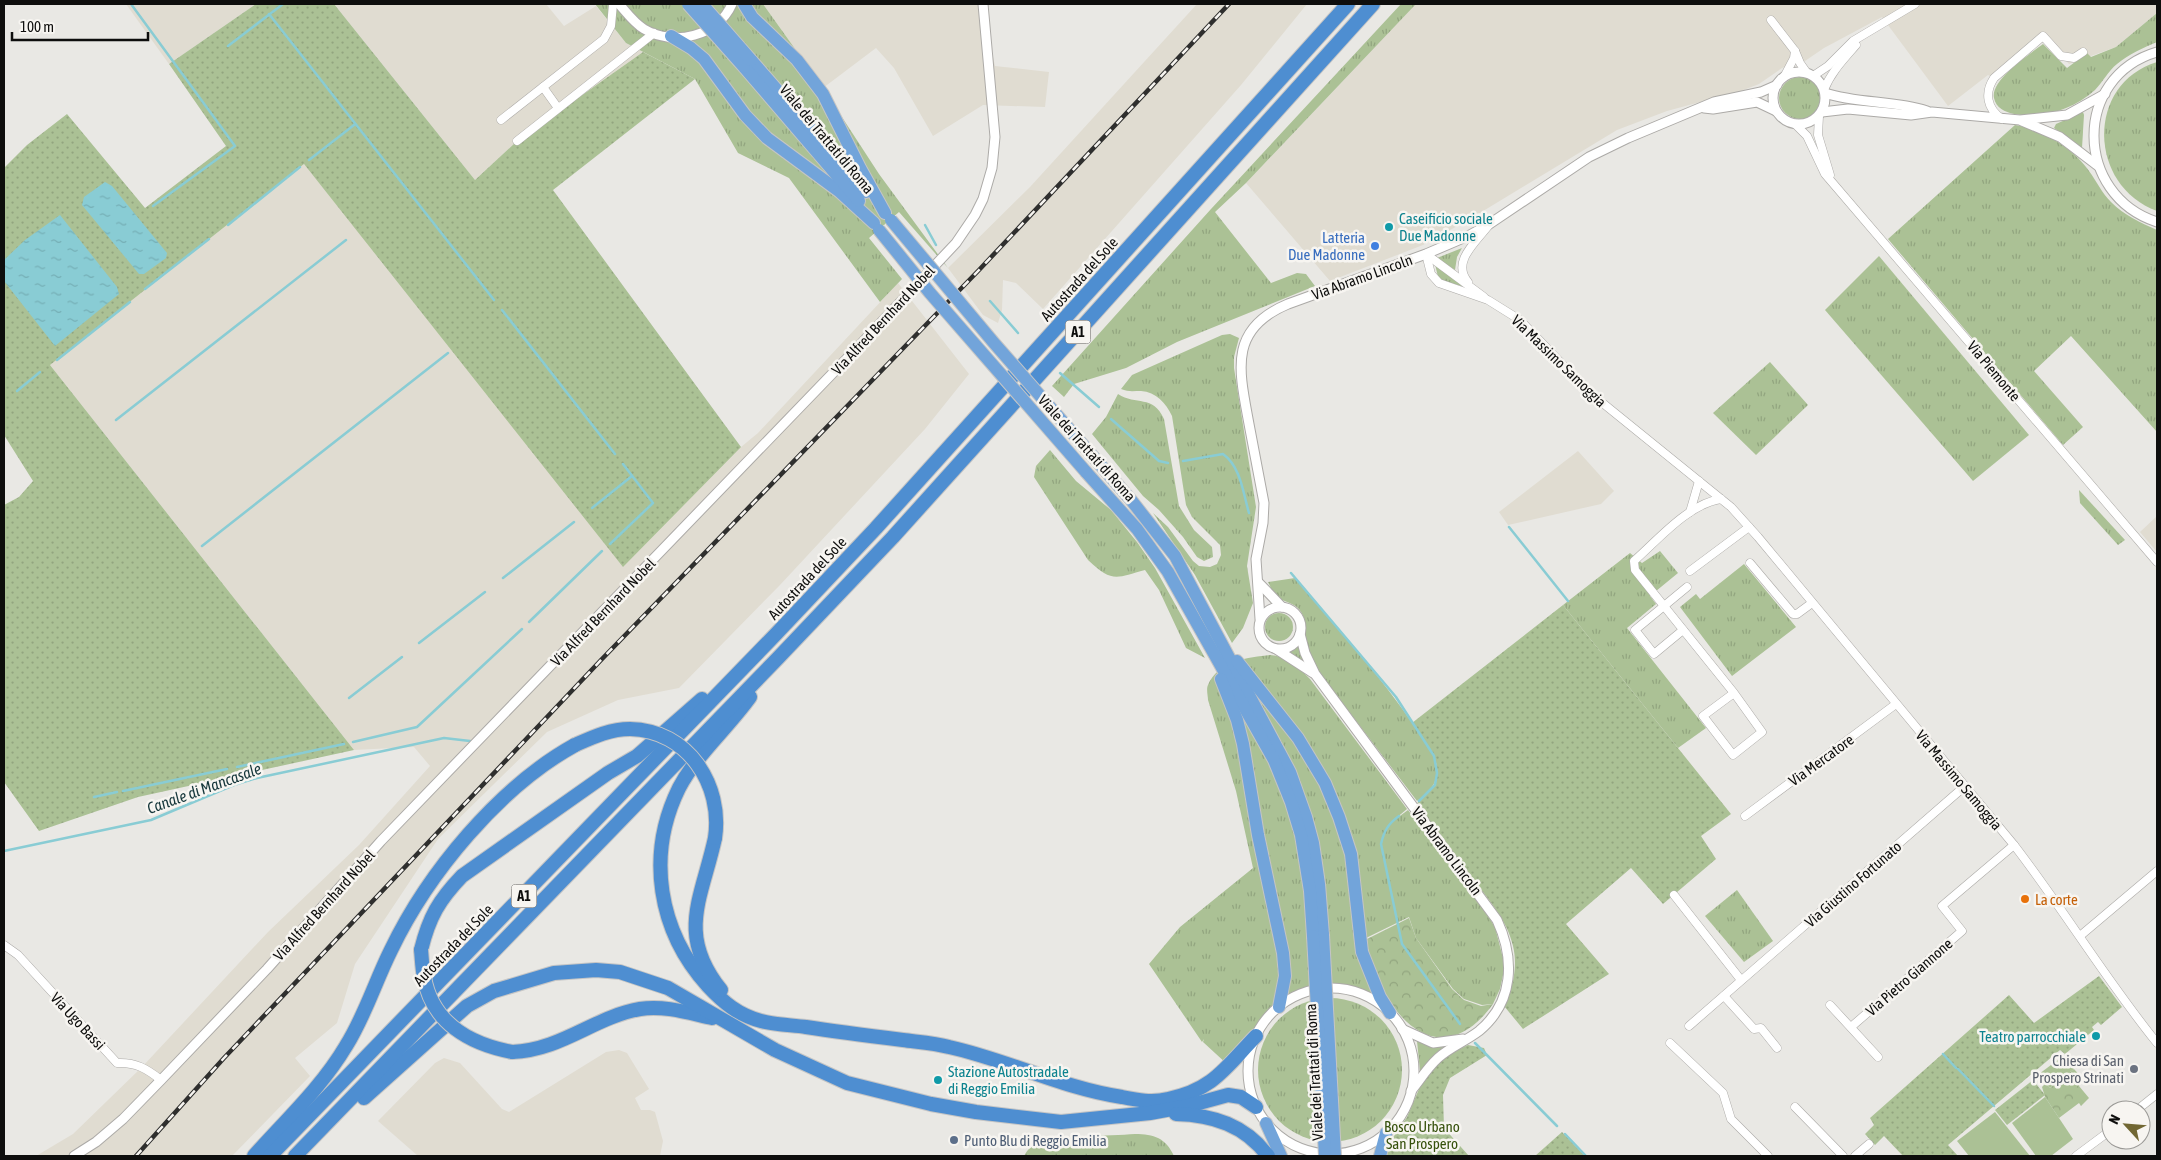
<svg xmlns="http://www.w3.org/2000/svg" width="2161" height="1160" font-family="'Asap Condensed',sans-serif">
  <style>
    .built { fill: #e0dcd1 }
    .grass { fill: url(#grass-tufts) }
    .forest { fill: url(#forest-crowns) }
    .park { fill: url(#park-dots) }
    .pitch { fill: #abc195 }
    .water { fill: url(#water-ripples) }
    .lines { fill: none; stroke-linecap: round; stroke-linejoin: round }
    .stream { stroke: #89ccd4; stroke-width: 2.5 }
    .minor-casing { stroke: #acaaa7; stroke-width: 9 }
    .tertiary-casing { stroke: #acaaa7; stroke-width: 11 }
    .trunk-casing { stroke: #c5c5c5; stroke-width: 14 }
    .motorway-casing { stroke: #c5c5c5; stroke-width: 16 }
    .minor { stroke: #fff; stroke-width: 8 }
    .tertiary { stroke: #fff; stroke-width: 9 }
    .trunk { stroke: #72a4da; stroke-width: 12 }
    .motorway { stroke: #4e8ed1; stroke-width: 14 }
    .rail-casing { stroke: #2f2f2e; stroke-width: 4.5 }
    .rail { stroke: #f7f5f1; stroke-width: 2.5; stroke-dasharray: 8; stroke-linecap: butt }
    .trunk-bridge-casing { stroke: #c5c5c5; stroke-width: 14; stroke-linecap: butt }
    .motorway-bridge-casing { stroke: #c5c5c5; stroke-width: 16; stroke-linecap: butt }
    .trunk-bridge { stroke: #72a4da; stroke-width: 12 }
    .motorway-bridge { stroke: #4e8ed1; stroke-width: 14 }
    .culture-dot { fill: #0f9aa8; stroke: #f7f5f1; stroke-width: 2 }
    .shop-dot { fill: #3f7fe0; stroke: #f7f5f1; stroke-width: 2 }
    .food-dot { fill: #e8710a; stroke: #f7f5f1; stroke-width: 2 }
    .worship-dot { fill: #6b7280; stroke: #f7f5f1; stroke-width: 2 }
    .service-dot { fill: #5c6f8a; stroke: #f7f5f1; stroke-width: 2 }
    .labels { text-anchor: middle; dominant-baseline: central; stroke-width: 5; stroke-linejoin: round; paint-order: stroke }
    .shield { fill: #f7f5f1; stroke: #545351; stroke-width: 1 }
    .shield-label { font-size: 14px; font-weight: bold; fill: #0e0e0d }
    .street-label { font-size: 15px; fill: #0e0e0d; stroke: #f7f5f1 }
    .culture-label { font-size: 15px; fill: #0d838f; stroke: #f7f5f1; text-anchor: start }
    .shop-label { font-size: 15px; fill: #366cbe; stroke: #f7f5f1; text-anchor: end }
    .food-label { font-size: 15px; fill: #c56008; stroke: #f7f5f1; text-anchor: start }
    .worship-label { font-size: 15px; fill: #5b616d; stroke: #f7f5f1; text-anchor: end }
    .park-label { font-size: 15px; fill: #36510c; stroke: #f7f5f1 }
    .service-label { font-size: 15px; fill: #4e5e75; stroke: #f7f5f1; text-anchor: start }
    .water-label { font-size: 16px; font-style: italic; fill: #16373b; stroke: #f7f5f1 }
  </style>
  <defs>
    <pattern id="grass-tufts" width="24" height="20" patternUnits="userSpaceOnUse" patternTransform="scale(1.25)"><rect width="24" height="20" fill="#abc195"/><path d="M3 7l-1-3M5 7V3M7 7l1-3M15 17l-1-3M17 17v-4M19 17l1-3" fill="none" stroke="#92a57f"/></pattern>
    <pattern id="forest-crowns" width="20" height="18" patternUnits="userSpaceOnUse" patternTransform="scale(1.25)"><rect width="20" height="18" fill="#abc195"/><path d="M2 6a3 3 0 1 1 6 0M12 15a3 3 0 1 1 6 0" fill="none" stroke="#92a57f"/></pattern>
    <pattern id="park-dots" width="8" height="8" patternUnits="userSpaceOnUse" patternTransform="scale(1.25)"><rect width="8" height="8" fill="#abc195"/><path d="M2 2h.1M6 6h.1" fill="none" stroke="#92a57f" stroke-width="1.8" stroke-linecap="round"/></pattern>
    <pattern id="water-ripples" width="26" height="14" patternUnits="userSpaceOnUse" patternTransform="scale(1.25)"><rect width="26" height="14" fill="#89ccd4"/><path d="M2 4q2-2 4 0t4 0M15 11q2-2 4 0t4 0" fill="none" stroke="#75aeb5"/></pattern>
  </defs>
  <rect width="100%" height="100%" fill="#e9e8e4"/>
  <g class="built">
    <polygon points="126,4 256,4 169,64"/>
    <polygon points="334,4 546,4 564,26 596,6 626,43 643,52 516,142 475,180"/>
    <polygon points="763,4 981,4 995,66 1049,72 1045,107 983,105 933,136 894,68 876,48 823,88"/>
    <polygon points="1197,4 1307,4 1241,85 1043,309 1016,283 1003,280 1002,310 998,323 983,315 948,268 1030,187"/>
    <polygon points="1416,4 2157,4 2157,13 2116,47 2069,64 2043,36 1994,78 1988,75 1948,106 1882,17 1824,48 1805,61 1782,68 1759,84 1741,91 1667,111 1617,130 1470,219 1423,245 1330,281 1246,183"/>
    <polygon points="304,164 448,343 741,447 758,433 898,283 969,374 925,429 780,585 679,688 618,700 547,732 438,839 355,964 337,1023 295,1058 310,1076 232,1156 36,1156 73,1134 142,1067 268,932 359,845 430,766 414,747 354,750 50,365"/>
    <polygon points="1578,451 1614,491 1601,504 1508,525 1499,512"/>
    <polygon points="2157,516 2157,552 2140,532"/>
    <polygon points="619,1050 627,1053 649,1089 635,1098 641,1110 650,1110 655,1112 663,1141 660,1156 418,1156 378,1121 435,1063 444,1058 460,1063 502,1109 509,1112 606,1052"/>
  </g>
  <g class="grass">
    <polygon points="595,4 763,4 823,88 879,174 948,268 899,212 869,238 902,279 880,302 789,178 738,153 695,79 626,43"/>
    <polygon points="1401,4 1416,4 1246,183 1215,212 1271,283 1297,273 1306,274 1315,286 1177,342 1126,368 1074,384 1064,397 1052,386 1211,209"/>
    <path d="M2157,13V42C2143,48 2129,54 2117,64C2108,71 2103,82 2095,90C2073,110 2042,119 2014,114C2005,112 1996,108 1994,98C1990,80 2030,54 2043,44L2067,68L2087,53L2091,57L2116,47Z"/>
    <path d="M2157,62V211C2088,186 2085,84 2157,62Z"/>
    <circle cx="1800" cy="98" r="21"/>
    <polygon points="2083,112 2084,115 2082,148 2054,128 2056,124"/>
    <path d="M2015,125C2042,129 2073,148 2089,171C2097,182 2102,193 2111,202C2124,215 2141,223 2157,230V432L2071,336L2034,371L2083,427L2063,445L1888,239Z"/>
    <polygon points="1462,248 1457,257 1455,270 1437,258"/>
    <polygon points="1879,256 2029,435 1973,481 1825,310"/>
    <polygon points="1435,264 1462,284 1461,286 1444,281 1438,277"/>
    <path d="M1230,334L1239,338L1234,357V368L1256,507L1247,566L1253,603L1243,628L1232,643L1195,575L1153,513L1168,527L1193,561L1199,566L1210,567L1217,564L1221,555L1220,545L1192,517L1186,505L1172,416C1166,403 1156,392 1141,391C1133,391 1128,392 1121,389L1132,375L1222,335Z"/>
    <polygon points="1770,362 1808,405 1756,455 1713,413"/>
    <path d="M1118,394C1136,406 1153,394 1164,419L1179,506L1194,530L1212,547L1213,557L1204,561L1197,557L1183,537L1159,510L1143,496L1092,434L1106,417Z"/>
    <path d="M1050,450L1076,481L1111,510L1137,542L1155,568L1205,658L1186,648L1159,590L1145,570C1116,578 1112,583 1088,560L1034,477L1036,466Z"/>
    <polygon points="2079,490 2125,540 2118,545 2080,503"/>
    <polygon points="1660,551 1678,573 1650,596 1656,604 1627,628 1706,728 1678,748 1563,605 1630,553 1642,563"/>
    <polygon points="1744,564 1796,627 1732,676 1680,607 1696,594 1700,599"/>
    <path d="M1295,578C1337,628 1381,676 1417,730C1424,742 1435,753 1437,767C1439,783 1428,793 1417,801L1318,671C1313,660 1306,647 1304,635C1304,625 1307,622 1301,612C1296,603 1286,603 1279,598C1273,594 1271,588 1268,582Z"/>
    <circle cx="1279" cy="627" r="14"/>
    <polygon points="1299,642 1309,668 1285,651"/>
    <path d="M1270,655C1287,656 1298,667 1310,679L1407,809L1389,824L1408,810L1484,910L1495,927L1505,966L1500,989L1493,1004L1482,1005L1464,999L1453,989L1416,938L1409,917L1366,938L1377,999C1341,981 1301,981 1270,1011C1263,1018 1259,1027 1253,1036C1245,1046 1236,1055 1228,1065L1203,1042L1204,1039L1202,1042L1149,964L1180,927L1253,868L1236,791L1208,700C1208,696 1206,689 1208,685C1218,661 1249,657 1270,655Z"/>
    <polygon points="1737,890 1773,941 1744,962 1705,916"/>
    <circle cx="1330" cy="1070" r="72"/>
    <polygon points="1417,1041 1433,1047 1446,1045 1435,1054 1420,1071"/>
    <path d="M1135,1134C1154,1134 1166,1138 1174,1156H1024C1027,1151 1029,1148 1034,1145C1054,1136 1110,1136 1135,1134Z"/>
  </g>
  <g class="forest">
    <path d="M1409,918L1416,938L1452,989L1464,1000L1481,1006L1493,1004C1448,1066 1400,1033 1377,976C1373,963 1367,952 1367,939Z"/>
    <polygon points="2074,1069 2082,1078 2079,1086 2089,1098 2081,1106 2079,1103 2059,1118 2045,1097 2042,1087 2046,1083 2050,1088"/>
  </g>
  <g class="park">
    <polygon points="256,4 334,4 475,180 516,142 643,52 695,79 553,190 741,447 623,567 304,164 50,365 354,750 138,797 39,831 4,782 4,505 19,497 33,481 4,435 4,168 27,145 67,114 145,208 226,146 169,64"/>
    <path d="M1563,605L1731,814L1701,836L1716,859L1663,904L1631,868L1566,924L1609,974L1523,1029L1504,1006C1513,987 1518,967 1513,946C1507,920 1488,899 1472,878C1453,853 1435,828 1416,804C1454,775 1434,754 1412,723Z"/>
    <polygon points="2099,976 2122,1007 2101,1025 2098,1022 2092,1027 2094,1030 2065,1054 2060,1050 1948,1145 1958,1156 1903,1156 1884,1136 1875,1145 1865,1134 1874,1125 1870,1118 2009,995 2034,1023"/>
    <polygon points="1468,1045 1484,1048 1487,1055 1450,1078 1443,1095 1444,1128 1469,1156 1386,1156 1390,1142 1407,1117 1425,1075 1449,1054"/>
    <polygon points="2033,1080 2045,1095 2007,1125 1995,1110"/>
    <polygon points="1562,1132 1585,1156 1535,1156"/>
  </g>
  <g class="pitch">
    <polygon points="2063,1056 2074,1069 2050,1088 2039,1074"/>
    <polygon points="2045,1097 2073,1139 2051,1156 2036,1156 2012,1123"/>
    <polygon points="1995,1112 2030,1156 1969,1156 1957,1141"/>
  </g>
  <g class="water">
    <polygon points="105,182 112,186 167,253 166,258 144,274 139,274 82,205 84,197"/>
    <polygon points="60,215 117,287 119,294 55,346 4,281 4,260 25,240"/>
  </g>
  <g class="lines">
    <g class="stream">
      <polyline points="131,4 235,146 153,206"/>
      <polyline points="269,14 494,300"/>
      <polyline points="228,46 283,4"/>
      <polyline points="309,160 354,125"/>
      <polyline points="228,225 300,167"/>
      <polyline points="925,225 936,245"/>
      <polyline points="145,289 209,239"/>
      <polyline points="990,301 1018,333"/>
      <polyline points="502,310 615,454"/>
      <polyline points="57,360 130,302"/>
      <polyline points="1060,373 1099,407"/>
      <polyline points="17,391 40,372"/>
      <polyline points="1111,419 1159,461 1168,463"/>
      <polyline points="116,420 346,240"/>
      <path d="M1183,461L1223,454C1241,467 1243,493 1249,513"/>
      <polyline points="592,508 632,476"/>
      <polyline points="1509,527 1568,601"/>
      <polyline points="610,544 653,503 623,464"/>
      <polyline points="202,546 448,353"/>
      <polyline points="1291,573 1396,697 1434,756 1437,773 1435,785 1419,801"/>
      <polyline points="503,578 574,522"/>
      <polyline points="529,622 602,551"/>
      <polyline points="419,643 485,592"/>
      <polyline points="349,698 402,657"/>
      <polyline points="353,742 417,727 522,629"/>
      <polyline points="237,767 344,744"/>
      <polyline points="123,791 227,769"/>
      <polyline points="94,797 117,792"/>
      <path d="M1399,816C1388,824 1384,831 1381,844L1402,944L1460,1024"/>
      <polyline points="4,851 151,820 234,785 257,778 444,738 470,741"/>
      <polyline points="1475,1043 1557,1126"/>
      <polyline points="1943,1054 1956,1068"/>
      <polyline points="1958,1069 1994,1106"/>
      <polyline points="1565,1134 1586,1156"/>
    </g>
    <g class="minor-casing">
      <g id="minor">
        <polyline points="1771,20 1795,51 1800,63 1807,73"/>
        <polyline points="1813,76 1828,66 1853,41 1915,4"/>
        <polyline points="1784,77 1794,58 1795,51"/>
        <polyline points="543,87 558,108"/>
        <path d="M1824,90C1831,72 1844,59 1856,45"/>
        <polyline points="1819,116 1818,135 1830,175"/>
        <path d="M2002,119C1987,109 1984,93 1994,78L2043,36L2061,56L2074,58L2083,52"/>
        <polyline points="501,120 604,39 611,26 613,4"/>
        <polyline points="1795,124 1807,136 1825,174 2157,562"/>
        <polyline points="517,141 654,33"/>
        <path d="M1426,254L1431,274L1439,283L1488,300L1520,320L1589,392L1731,507L1758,537L2014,845C2064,910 2106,980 2157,1043"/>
        <polyline points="1426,254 1484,297"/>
        <path d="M1468,282C1451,262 1476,242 1488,226"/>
        <path d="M1721,499C1688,504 1658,540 1634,561L1635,570L1734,693L1703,716L1733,755L1762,732L1734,693"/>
        <polyline points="1690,512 1699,481"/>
        <polyline points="1750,563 1793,614 1797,614 1812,603"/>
        <polyline points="1690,571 1749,527"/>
        <polyline points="1683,630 1654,654 1635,630 1687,587"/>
        <polyline points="1745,816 1896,704"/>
        <polyline points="1674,895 1741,980"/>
        <polyline points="2080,936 2157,871"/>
        <path d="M4,945L18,955L117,1063C136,1062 147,1069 161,1080"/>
        <polyline points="1724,996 1754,1029 1761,1028 1777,1048"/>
        <polyline points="1830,1005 1878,1057"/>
        <polyline points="1689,1026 1965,786"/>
        <polyline points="1851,1027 1962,931 1942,906 2014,845"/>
        <polyline points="1670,1043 1723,1093 1731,1119 1768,1156"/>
        <polyline points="1795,1107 1843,1156"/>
        <polyline points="2137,1110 2157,1094"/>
        <polyline points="1855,1156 1869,1144"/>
        <polyline points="2076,1156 2111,1130"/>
      </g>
    </g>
    <g class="tertiary-casing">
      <g id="tertiary">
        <path d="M619,4C627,13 634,23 644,29C674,47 718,36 732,4"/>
        <path d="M2157,52C2072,77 2074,195 2157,222"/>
        <circle cx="1799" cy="98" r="26"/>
        <path d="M1825,93C1858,104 1894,100 1927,111"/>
        <polyline points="1704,108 1713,109 1757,102 1776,111"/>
        <polyline points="1822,112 1848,109 1911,115 1932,112 2020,120 2067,115 2105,94"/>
        <polyline points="2022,121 2060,137 2098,166"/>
        <polyline points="1259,583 1282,607"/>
        <circle cx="1280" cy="628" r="21"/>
        <path d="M1260,619L1256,559L1263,523L1264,503C1259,477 1254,450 1249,424C1239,370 1228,329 1288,304L1426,254L1468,236L1488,225L1589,157L1628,138L1714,102L1761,92L1777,85"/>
        <path d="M1300,634L1305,653L1315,674L1497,920C1515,959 1514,1002 1479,1031C1466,1041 1450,1047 1438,1058C1427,1068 1420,1080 1411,1091"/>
        <polyline points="1276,649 1313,673"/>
        <circle cx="1331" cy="1071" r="83"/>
        <polyline points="1402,1029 1433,1043 1463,1039"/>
        <polyline points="74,1156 96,1142 123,1119 161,1080 267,969 381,841 858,347 956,243 975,215 983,199 992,168 995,137 983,4"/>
      </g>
    </g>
    <g class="trunk-casing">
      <g id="trunk">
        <polyline points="744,4 752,17 797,60 823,94 860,168 885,213"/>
        <polyline points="671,36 691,48 704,59 745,115 767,138 840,192 874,223"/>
        <polyline points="751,60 866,192"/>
        <polyline points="744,67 859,201"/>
        <polyline points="1097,461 1131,500 1175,556 1290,772 1306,817 1313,843 1319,884 1323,935"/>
        <polyline points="1086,472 1137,529 1168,572 1274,760 1291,802 1301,835 1310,891 1313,936"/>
        <polyline points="1237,661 1298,738 1325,783 1339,817 1351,854 1362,952 1380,997 1390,1013"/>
        <polyline points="1221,679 1237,720 1243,744 1258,835 1283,953 1285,976 1279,1007"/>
        <polyline points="1266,1123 1281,1156"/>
        <polyline points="1380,1156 1386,1133"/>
      </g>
    </g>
    <g class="motorway-casing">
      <g id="motorway">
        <path d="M750,697C727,729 697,754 679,788C646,855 658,931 708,986C723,1002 738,1015 761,1021C775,1025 792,1025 806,1027C839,1032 871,1036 903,1040C918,1042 934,1043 949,1047C1008,1060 1062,1088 1122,1097C1137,1100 1152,1103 1168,1099C1213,1090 1226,1067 1256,1036"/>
        <path d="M715,838C702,898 676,934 721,990"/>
        <path d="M421,950C429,917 439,900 462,876L608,773L637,756L702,699"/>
        <path d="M512,1052C562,1050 594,1017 640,1009C664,1005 689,1013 712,1018"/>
        <polyline points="364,1098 467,1006 494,991 554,973 596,970 620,972 668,988 775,1050 847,1083 931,1104 976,1112 1061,1122 1150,1113 1188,1106 1228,1095 1241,1097 1256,1107"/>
        <path d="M1176,1114C1213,1115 1245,1125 1268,1156"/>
        <path d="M254,1156C286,1120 321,1088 346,1046C365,1016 375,982 391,950C428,873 499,787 575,745"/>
        <polyline points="270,1156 776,634 876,528 1348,4"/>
        <polyline points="295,1156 778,658 893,537 1373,4"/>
      </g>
    </g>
    <use href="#minor" class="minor"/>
    <use href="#tertiary" class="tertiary"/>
    <use href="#trunk" class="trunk"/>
    <use href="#motorway" class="motorway"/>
    <g class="rail-casing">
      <polyline id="rail" points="136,1156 224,1058 602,659 979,270 1229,4"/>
    </g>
    <use href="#rail" class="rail"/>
    <g class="trunk-bridge-casing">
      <g id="trunk-bridge">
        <polyline points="688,4 744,67"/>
        <polyline points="702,4 751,60"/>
        <polyline points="891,220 994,343 1097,461"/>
        <polyline points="879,230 930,293 1086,472"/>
        <polyline points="1323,935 1335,1156"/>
        <polyline points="1313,936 1325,1156"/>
      </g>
    </g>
    <g class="motorway-bridge-casing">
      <g id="motorway-bridge">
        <path d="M575,745C593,737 610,729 630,729C688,730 723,785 715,838"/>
        <path d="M421,950C422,959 422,968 424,977C432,1023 470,1044 512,1052"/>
      </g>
    </g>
    <use href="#trunk-bridge" class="trunk-bridge"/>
    <use href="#motorway-bridge" class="motorway-bridge"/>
  </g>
  <g class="culture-dot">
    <circle cx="1389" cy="227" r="5"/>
    <circle cx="2096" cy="1036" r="5"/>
    <circle cx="938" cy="1080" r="5"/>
  </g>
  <circle class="shop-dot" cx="1375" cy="246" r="5"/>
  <circle class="food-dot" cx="2025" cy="899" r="5"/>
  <circle class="worship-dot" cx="2134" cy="1069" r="5"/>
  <circle class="service-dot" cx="954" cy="1140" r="5"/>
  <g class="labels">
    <g class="shield">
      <rect x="1065.5" y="320.5" width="25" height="23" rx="4"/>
      <rect x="511.5" y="884.5" width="25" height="23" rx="4"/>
    </g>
    <g class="shield-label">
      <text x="1078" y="332">A1</text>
      <text x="524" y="896">A1</text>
    </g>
    <g class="street-label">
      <text transform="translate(827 139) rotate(50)">Viale dei Trattati di Roma</text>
      <text transform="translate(1362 277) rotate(-20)">Via Abramo Lincoln</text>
      <text transform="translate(1079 279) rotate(-48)">Autostrada del Sole</text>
      <text transform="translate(883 320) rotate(-47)">Via Alfred Bernhard Nobel</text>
      <text transform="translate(1559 361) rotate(44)">Via Massimo Samoggia</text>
      <text transform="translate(1994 371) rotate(50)">Via Piemonte</text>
      <text transform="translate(1087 448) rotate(48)">Viale dei Trattati di Roma</text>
      <text transform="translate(807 578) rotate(-47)">Autostrada del Sole</text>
      <text transform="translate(603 612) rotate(-46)">Via Alfred Bernhard Nobel</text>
      <text transform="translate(1821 760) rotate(-36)">Via Mercatore</text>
      <text transform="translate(1959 780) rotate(50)">Via Massimo Samoggia</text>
      <text transform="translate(1447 851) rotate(53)">Via Abramo Lincoln</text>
      <text transform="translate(1853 884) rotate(-41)">Via Giustino Fortunato</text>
      <text transform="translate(324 905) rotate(-48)">Via Alfred Bernhard Nobel</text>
      <text transform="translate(453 945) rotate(-46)">Autostrada del Sole</text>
      <text transform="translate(1909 977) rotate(-41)">Via Pietro Giannone</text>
      <text transform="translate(78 1021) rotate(47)">Via Ugo Bassi</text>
      <text transform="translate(1314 1072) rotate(-93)">Viale dei Trattati di Roma</text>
    </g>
    <g class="culture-label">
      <text x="1399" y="218">Caseificio sociale<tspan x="1399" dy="17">Due Madonne</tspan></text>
      <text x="2086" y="1036" text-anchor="end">Teatro parrocchiale</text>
      <text x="948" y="1071">Stazione Autostradale<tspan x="948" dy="17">di Reggio Emilia</tspan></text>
    </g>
    <g class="shop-label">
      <text x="1365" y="237">Latteria<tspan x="1365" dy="17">Due Madonne</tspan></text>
    </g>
    <g class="food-label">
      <text x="2035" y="899">La corte</text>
    </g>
    <g class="worship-label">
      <text x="2124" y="1060">Chiesa di San<tspan x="2124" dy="17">Prospero Strinati</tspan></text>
    </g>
    <g class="park-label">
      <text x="1422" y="1126">Bosco Urbano<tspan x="1422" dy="17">San Prospero</tspan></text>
    </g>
    <g class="service-label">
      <text x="964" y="1140">Punto Blu di Reggio Emilia</text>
    </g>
    <g class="water-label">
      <text transform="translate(204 788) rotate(-20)">Canale di Mancasale</text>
    </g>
  </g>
  <rect width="2161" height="1160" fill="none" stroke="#0e0e0d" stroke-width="10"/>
  <g transform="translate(2126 1125) rotate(296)"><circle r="24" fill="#f7f5f1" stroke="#9a9996"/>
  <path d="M0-4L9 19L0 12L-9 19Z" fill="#716733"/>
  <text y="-8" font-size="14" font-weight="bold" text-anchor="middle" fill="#0e0e0d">N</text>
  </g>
  <path d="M12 32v8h136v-8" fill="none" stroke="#0e0e0d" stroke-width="2.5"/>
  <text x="20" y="32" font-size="15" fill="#0e0e0d" stroke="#f7f5f1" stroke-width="4" paint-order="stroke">100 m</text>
</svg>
